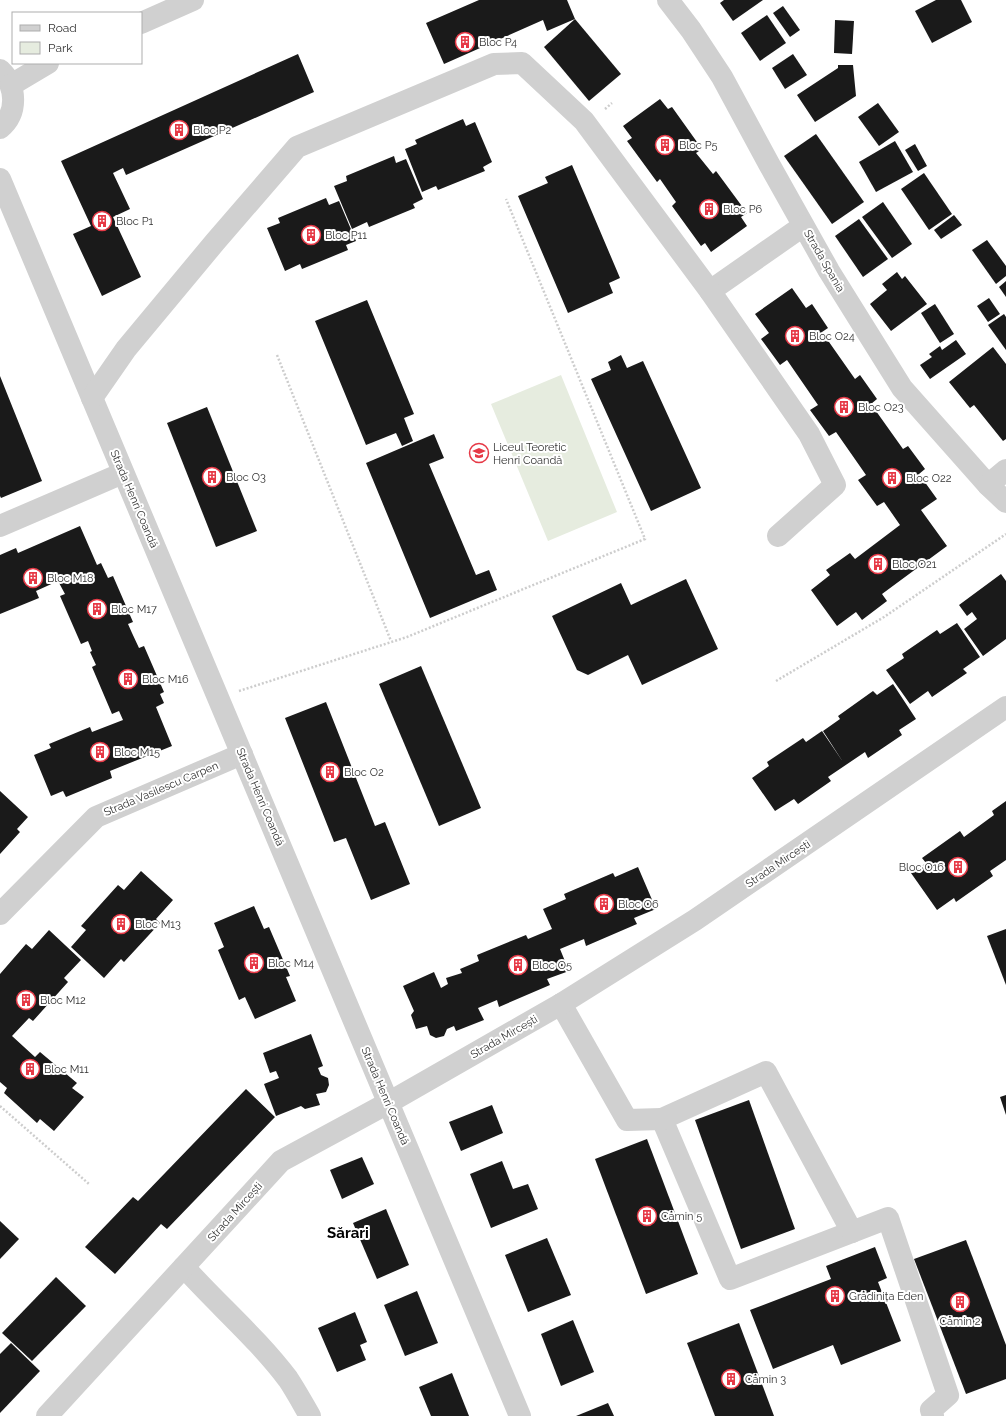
<svg xmlns="http://www.w3.org/2000/svg" width="1006" height="1416" font-family="Raleway,sans-serif">
  <style>
    .green { fill: #e6ecdf }
    .building { fill: #1a1a1a }
    .lines { fill: none; stroke-linecap: round; stroke-linejoin: round }
    .path { stroke: #cdcdcd; stroke-width: 2.5; stroke-dasharray: 2 2; stroke-linecap: butt }
    .minor { stroke: #d0d0d0; stroke-width: 22 }
    .labels { text-anchor: middle; dominant-baseline: central; stroke-width: 4; stroke-linejoin: round; paint-order: stroke }
    .poi-label { font-size: 11px; fill: #333; stroke: #fff; text-anchor: start }
    .street-label { font-size: 11px; fill: #333; stroke: #fff }
    .district-label { font-size: 15px; font-weight: bold; fill: #000; stroke: #fff }
  </style>
  <rect width="100%" height="100%" fill="#fff"/>
  <polygon class="green" points="561,375 617,512 548,541 491,404"/>
  <g class="building">
    <polygon points="479,0 567,0 575,19 547,31 543,20 444,64 426,23"/>
    <polygon points="724,0 763,0 733,21 720,3"/>
    <polygon points="936,0 961,0 972,22 932,43 915,11"/>
    <polygon points="783,6 800,30 790,37 773,13"/>
    <polygon points="767,15 786,43 760,61 741,33"/>
    <polygon points="575,19 621,74 589,101 544,47"/>
    <polygon points="835,20 854,21 852,54 834,53"/>
    <polygon points="298,54 314,92 126,175 123,168 113,173 130,209 113,217 141,277 102,296 73,234 91,226 61,161"/>
    <polygon points="793,54 807,75 785,89 772,68"/>
    <polygon points="838,65 853,65 856,96 815,122 797,95 838,68"/>
    <polygon points="660,99 668,109 672,107 702,149 696,153 713,174 716,171 747,213 741,217 747,226 711,252 705,243 701,246 672,206 676,202 660,179 657,182 627,141 632,138 623,126"/>
    <polygon points="878,103 899,132 879,146 858,117"/>
    <polygon points="463,119 466,126 475,122 492,162 483,167 485,171 438,190 436,186 422,192 405,149 417,144 415,140"/>
    <polygon points="816,134 864,202 832,224 784,156"/>
    <polygon points="895,141 913,172 876,192 859,162"/>
    <polygon points="915,144 927,166 918,171 905,150"/>
    <polygon points="394,156 396,163 406,159 423,199 413,204 415,208 369,227 367,222 352,229 334,186 347,181 346,176"/>
    <polygon points="572,165 620,278 609,283 613,293 568,313 518,196 548,183 545,177"/>
    <polygon points="924,173 952,214 929,230 901,189"/>
    <polygon points="326,198 329,205 339,201 356,241 346,245 348,250 302,269 300,264 285,271 267,228 280,223 278,218"/>
    <polygon points="883,202 912,244 892,258 862,217"/>
    <polygon points="954,215 962,225 941,239 934,230"/>
    <polygon points="859,219 888,259 863,277 835,236"/>
    <polygon points="987,240 1006,266 1006,276 996,284 972,250"/>
    <polygon points="897,272 902,279 905,276 927,304 891,331 870,304 887,290 882,284"/>
    <polygon points="1006,281 1006,297 999,287"/>
    <polygon points="792,288 806,308 812,304 828,328 822,332 855,379 860,375 877,399 871,404 903,449 908,446 925,469 919,474 937,499 921,510 947,546 882,594 887,601 862,620 856,612 837,626 811,590 830,575 826,570 850,553 855,559 900,525 884,502 877,506 858,480 866,475 836,432 829,436 810,410 818,405 787,360 780,365 761,339 769,333 755,314"/>
    <polygon points="989,298 1000,314 988,322 977,306"/>
    <polygon points="367,300 414,414 404,418 413,441 402,446 396,433 366,445 315,321"/>
    <polygon points="935,304 954,334 940,343 921,313"/>
    <polygon points="1004,314 1006,317 1006,350 988,325"/>
    <polygon points="956,340 966,354 930,379 920,365 932,357 929,354 940,346 942,350"/>
    <polygon points="993,347 1006,364 1006,439 1003,441 974,405 970,408 949,382"/>
    <polygon points="621,355 627,368 643,361 701,488 651,511 591,379 611,370 608,362"/>
    <polygon points="0,376 42,481 1,498 0,496"/>
    <polygon points="207,407 257,531 216,547 167,423"/>
    <polygon points="434,434 444,458 429,464 476,575 489,570 497,590 430,618 366,463"/>
    <polygon points="80,526 97,565 101,563 108,578 113,576 133,622 128,624 132,633 139,648 144,646 164,692 160,694 164,703 156,707 172,746 110,771 112,778 66,797 63,791 51,796 34,755 51,748 49,744 90,727 92,732 123,720 119,711 112,714 92,667 96,665 90,652 92,651 88,641 81,644 60,596 65,594 58,581 36,591 39,598 0,614 0,555 16,548 18,553"/>
    <polygon points="1001,574 1006,581 1006,639 983,656 964,629 977,619 972,612 967,616 959,605"/>
    <polygon points="686,579 718,649 642,685 628,655 588,675 577,670 552,616 621,583 631,605"/>
    <polygon points="957,623 980,657 963,669 967,673 932,697 928,691 910,704 886,670 904,658 902,654 937,630 940,634"/>
    <polygon points="421,666 481,808 439,826 379,684"/>
    <polygon points="893,684 916,719 899,730 902,735 868,758 865,752 828,777 831,781 798,804 794,799 775,811 752,778 769,766 767,762 803,738 806,742 822,731 843,762 823,731 840,719 838,716 873,691 877,695"/>
    <polygon points="326,702 375,826 385,822 410,884 371,900 346,838 334,842 285,718"/>
    <polygon points="0,791 28,817 17,829 20,832 0,854"/>
    <polygon points="1006,801 1006,860 990,871 993,876 956,902 954,898 937,910 911,873 926,863 922,858 960,831 964,837 994,815 992,811"/>
    <polygon points="638,867 656,909 634,918 637,924 586,946 584,939 560,949 569,971 547,979 550,985 499,1007 497,1000 478,1008 484,1020 456,1031 454,1026 447,1029 444,1036 436,1038 430,1035 427,1026 416,1029 411,1015 414,1011 403,986 434,972 441,988 448,984 446,978 462,973 460,969 479,961 477,955 526,935 528,939 552,929 543,909 566,899 564,894 613,873 615,877"/>
    <polygon points="141,871 173,900 156,919 160,923 124,962 121,959 104,978 71,947 86,930 81,926 118,885 124,890"/>
    <polygon points="254,906 264,929 269,927 290,976 286,977 296,1001 255,1019 245,997 239,1000 218,950 224,947 214,923"/>
    <polygon points="1006,929 1006,985 987,936"/>
    <polygon points="49,930 81,960 64,978 68,982 33,1021 29,1018 12,1036 35,1057 40,1052 77,1083 72,1088 84,1097 54,1131 40,1119 37,1123 4,1093 7,1088 0,1082 0,974 26,944 32,949"/>
    <polygon points="311,1034 323,1066 318,1068 321,1075 328,1078 329,1085 326,1092 316,1094 320,1105 305,1109 301,1106 276,1116 264,1084 279,1078 276,1071 270,1073 263,1053"/>
    <polygon points="246,1089 275,1117 167,1229 161,1224 115,1274 85,1247 133,1197 138,1201"/>
    <polygon points="1006,1095 1006,1115 1000,1097"/>
    <polygon points="749,1100 795,1229 741,1249 695,1120"/>
    <polygon points="492,1105 503,1133 461,1151 449,1122"/>
    <polygon points="647,1139 698,1274 646,1294 595,1159"/>
    <polygon points="362,1157 374,1184 342,1199 330,1170"/>
    <polygon points="502,1161 513,1189 528,1184 538,1209 491,1228 470,1174"/>
    <polygon points="386,1209 409,1265 377,1279 353,1223"/>
    <polygon points="0,1221 19,1239 0,1259"/>
    <polygon points="547,1238 571,1295 528,1312 505,1255"/>
    <polygon points="966,1240 1006,1345 1006,1379 966,1394 914,1259"/>
    <polygon points="875,1247 887,1278 878,1282 901,1341 841,1365 833,1345 773,1369 750,1310 831,1279 826,1266"/>
    <polygon points="56,1277 86,1306 32,1361 2,1333"/>
    <polygon points="417,1291 438,1343 405,1356 384,1305"/>
    <polygon points="355,1312 367,1342 360,1345 366,1360 337,1372 318,1328"/>
    <polygon points="573,1320 594,1372 561,1386 541,1334"/>
    <polygon points="739,1323 774,1416 715,1416 687,1343"/>
    <polygon points="11,1343 40,1371 0,1413 0,1354"/>
    <polygon points="452,1373 469,1416 431,1416 419,1387"/>
    <polygon points="608,1403 614,1416 576,1416"/>
  </g>
  <g class="lines">
    <g class="path">
      <polyline points="605,109 612,103"/>
      <polyline points="277,355 391,641"/>
      <polyline points="776,681 884,617 1006,534"/>
      <polyline points="239,691 407,637 645,539 506,199"/>
      <polyline points="0,1106 89,1184"/>
    </g>
    <g class="minor">
      <polyline points="668,0 691,30 722,77 769,164 829,271 902,388 988,485 1006,502"/>
      <polyline points="141,23 193,0"/>
      <path d="M0,70C17,86 18,113 0,128"/>
      <polyline points="11,85 48,63"/>
      <polyline points="0,179 520,1416"/>
      <polyline points="710,291 803,226"/>
      <polyline points="92,398 126,349 215,242 297,147 494,64 522,63 584,121 710,291 809,434 835,485 778,536"/>
      <polyline points="988,485 1006,470"/>
      <polyline points="0,526 123,473"/>
      <polyline points="0,914 96,817 242,754"/>
      <polyline points="561,1004 627,1120 662,1119 730,1279 888,1218 948,1395 931,1410 933,1416"/>
      <polyline points="662,1119 766,1072 852,1232"/>
      <path d="M184,1267C218,1305 257,1338 288,1379C296,1391 303,1404 310,1416"/>
      <polyline points="47,1416 281,1161 388,1103 561,1004 695,920 1006,707"/>
    </g>
  </g>
  <defs>
    <g id="building-ring" transform="scale(1)"><circle r="9.5" fill="#fff" stroke="#e63946" stroke-width="1.5"/><path d="M-4-6H4V6H1V3H-1V6H-4ZM-2.5-4.3h1.7v1.8h-1.7ZM.8-4.3h1.7v1.8H.8ZM-2.5-1h1.7V.8h-1.7ZM.8-1h1.7V.8H.8Z" fill="#e63946"/></g>
    <g id="school-ring" transform="scale(1)"><circle r="9.5" fill="#fff" stroke="#e63946" stroke-width="1.5"/><path d="M0-5L7-2L0 1L-7-2ZM-4 1L0 2.5L4 1V4Q0 6-4 4Z" fill="#e63946"/></g>
  </defs>
  <g fill-rule="evenodd">
    <use href="#building-ring" x="465" y="42"/>
    <use href="#building-ring" x="179" y="130"/>
    <use href="#building-ring" x="665" y="145"/>
    <use href="#building-ring" x="709" y="209"/>
    <use href="#building-ring" x="102" y="221"/>
    <use href="#building-ring" x="311" y="235"/>
    <use href="#building-ring" x="795" y="336"/>
    <use href="#building-ring" x="844" y="407"/>
    <use href="#school-ring" x="479" y="453"/>
    <use href="#building-ring" x="212" y="477"/>
    <use href="#building-ring" x="892" y="478"/>
    <use href="#building-ring" x="878" y="564"/>
    <use href="#building-ring" x="33" y="578"/>
    <use href="#building-ring" x="97" y="609"/>
    <use href="#building-ring" x="128" y="679"/>
    <use href="#building-ring" x="100" y="752"/>
    <use href="#building-ring" x="330" y="772"/>
    <use href="#building-ring" x="958" y="867"/>
    <use href="#building-ring" x="604" y="904"/>
    <use href="#building-ring" x="121" y="924"/>
    <use href="#building-ring" x="254" y="963"/>
    <use href="#building-ring" x="518" y="965"/>
    <use href="#building-ring" x="26" y="1000"/>
    <use href="#building-ring" x="30" y="1069"/>
    <use href="#building-ring" x="647" y="1216"/>
    <use href="#building-ring" x="835" y="1296"/>
    <use href="#building-ring" x="960" y="1302"/>
    <use href="#building-ring" x="731" y="1379"/>
  </g>
  <g class="labels">
    <g class="poi-label">
      <text x="479" y="42">Bloc P4</text>
      <text x="193" y="130">Bloc P2</text>
      <text x="679" y="145">Bloc P5</text>
      <text x="723" y="209">Bloc P6</text>
      <text x="116" y="221">Bloc P1</text>
      <text x="325" y="235">Bloc P11</text>
      <text x="809" y="336">Bloc O24</text>
      <text x="858" y="407">Bloc O23</text>
      <text x="493" y="447">Liceul Teoretic<tspan x="493" dy="13">Henri Coandă</tspan></text>
      <text x="226" y="477">Bloc O3</text>
      <text x="906" y="478">Bloc O22</text>
      <text x="892" y="564">Bloc O21</text>
      <text x="47" y="578">Bloc M18</text>
      <text x="111" y="609">Bloc M17</text>
      <text x="142" y="679">Bloc M16</text>
      <text x="114" y="752">Bloc M15</text>
      <text x="344" y="772">Bloc O2</text>
      <text x="944" y="867" text-anchor="end">Bloc O16</text>
      <text x="618" y="904">Bloc O6</text>
      <text x="135" y="924">Bloc M13</text>
      <text x="268" y="963">Bloc M14</text>
      <text x="532" y="965">Bloc O5</text>
      <text x="40" y="1000">Bloc M12</text>
      <text x="44" y="1069">Bloc M11</text>
      <text x="661" y="1216">Cămin 5</text>
      <text x="849" y="1296">Grădinița Eden</text>
      <text x="960" y="1321" text-anchor="middle">Cămin 2</text>
      <text x="745" y="1379">Cămin 3</text>
    </g>
    <g class="street-label">
      <text transform="translate(824 261) rotate(60)">Strada Spania</text>
      <text transform="translate(134 499) rotate(67)">Strada Henri Coandă</text>
      <text transform="translate(161 789) rotate(-23)">Strada Vasilescu Carpen</text>
      <text transform="translate(260 797) rotate(67)">Strada Henri Coandă</text>
      <text transform="translate(778 864) rotate(-34)">Strada Mircești</text>
      <text transform="translate(504 1037) rotate(-30)">Strada Mircești</text>
      <text transform="translate(385 1096) rotate(67)">Strada Henri Coandă</text>
      <text transform="translate(235 1212) rotate(-48)">Strada Mircești</text>
    </g>
    <g class="district-label">
      <text x="348" y="1233">Sărari</text>
    </g>
  </g>
  <rect x="12" y="12" width="130" height="52" fill="#ffffff" stroke="#adadad"/>
  <rect x="20" y="25" width="20" height="6" fill="#d0d0d0" stroke="#adadad"/>
  <text x="48" y="32" font-size="12" fill="#333333">Road</text>
  <rect x="20" y="42" width="20" height="12" fill="#e6ecdf" stroke="#adadad"/>
  <text x="48" y="52" font-size="12" fill="#333333">Park</text>
</svg>
